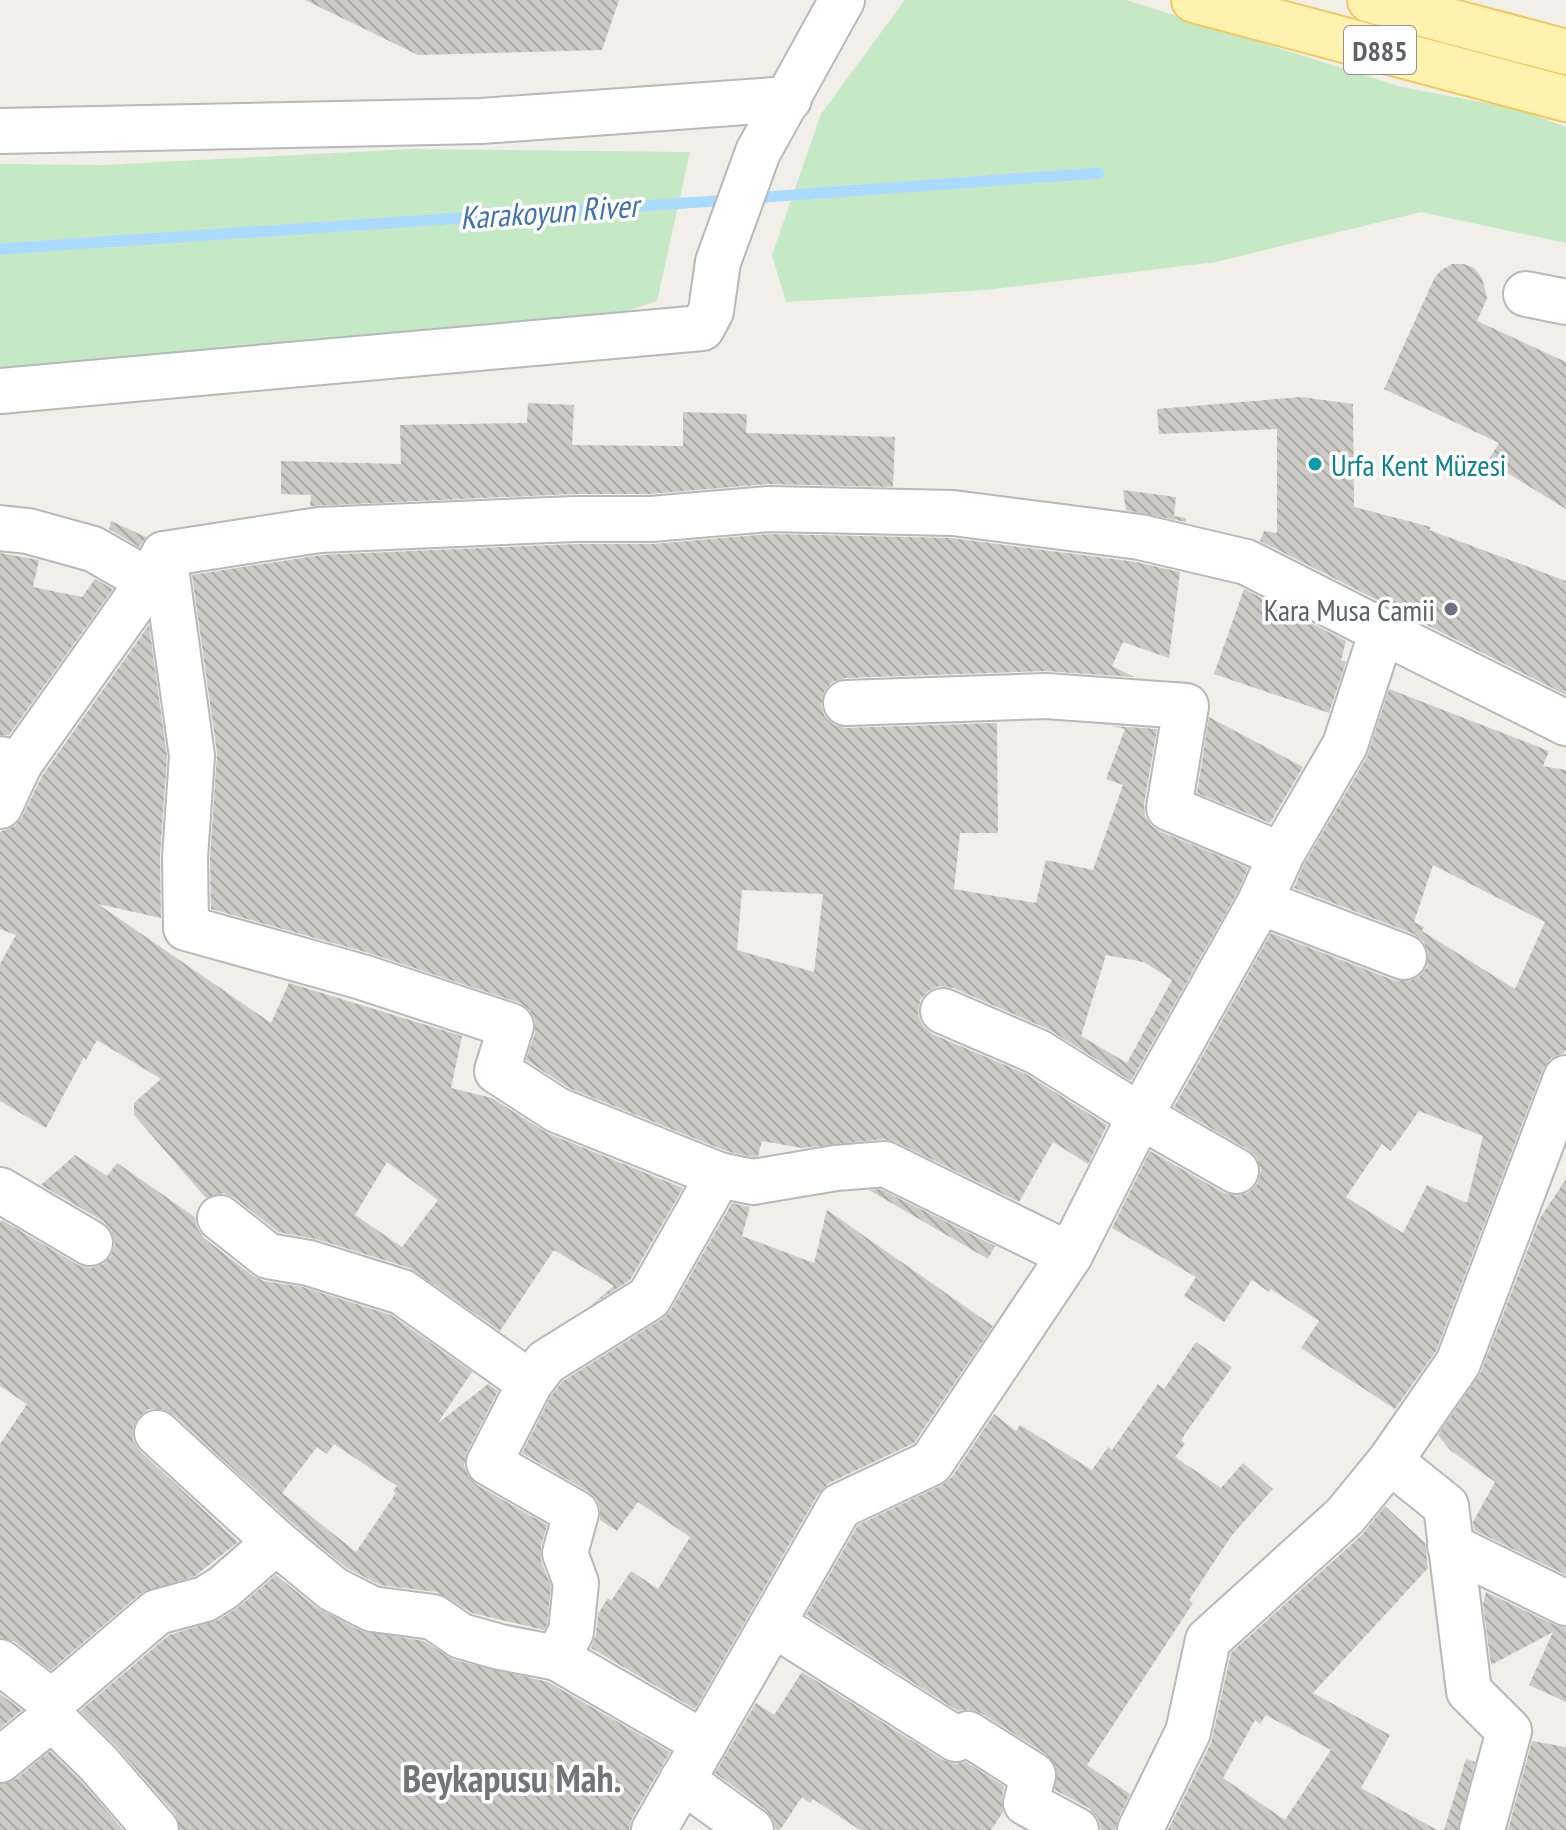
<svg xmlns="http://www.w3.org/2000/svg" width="1566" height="1830" font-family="'PT Sans Narrow',sans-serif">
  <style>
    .park { fill: #c5e8c5 }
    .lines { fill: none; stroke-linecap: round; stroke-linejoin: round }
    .stream { stroke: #aadaff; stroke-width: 11 }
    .building { fill: url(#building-back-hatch); fill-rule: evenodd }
    .street-casing { stroke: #b5b8bc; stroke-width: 48 }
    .primary-casing { stroke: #f2c960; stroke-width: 48 }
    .street { stroke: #fff; stroke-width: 44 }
    .primary { stroke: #fff2af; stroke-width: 44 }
    .culture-dot { fill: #0f9aa8; stroke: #fff; stroke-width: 3 }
    .worship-dot { fill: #6b7280; stroke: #fff; stroke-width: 3 }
    .labels { text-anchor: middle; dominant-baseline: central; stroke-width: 7; stroke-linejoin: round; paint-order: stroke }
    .shield { fill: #fff; stroke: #8f9295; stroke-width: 2 }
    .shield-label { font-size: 28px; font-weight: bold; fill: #5f6368 }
    .culture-label { font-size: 30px; fill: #0d838f; stroke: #fff; text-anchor: start }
    .worship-label { font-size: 30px; fill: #5b616d; stroke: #fff; text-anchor: end }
    .water-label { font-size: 32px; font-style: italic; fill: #4174aa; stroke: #fff }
    .district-label { font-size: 38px; font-weight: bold; fill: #70757a; stroke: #fff }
  </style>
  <defs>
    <pattern id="building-back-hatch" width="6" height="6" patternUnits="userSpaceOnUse" patternTransform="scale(2)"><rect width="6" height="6" fill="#cccac5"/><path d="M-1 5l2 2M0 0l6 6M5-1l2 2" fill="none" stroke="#a9a8a4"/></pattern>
  </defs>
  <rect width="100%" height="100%" fill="#f1efe8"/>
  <g class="park">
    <polygon points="905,0 1126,0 1402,87 1517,109 1566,127 1566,243 1421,212 1216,262 985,290 786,302 772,255 821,114"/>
    <polygon points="411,149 690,152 657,301 574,328 0,376 0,164 103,165"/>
  </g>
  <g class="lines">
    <g class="stream">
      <polyline points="751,198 1099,173"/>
      <polyline points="0,249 730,200"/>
    </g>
  </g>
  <g class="building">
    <polygon points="305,0 619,0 602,50 418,55"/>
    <polygon points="1452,264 1464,264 1474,268 1482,278 1487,298 1477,321 1566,362 1566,509 1488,461 1499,443 1384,389 1434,279 1441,270"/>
    <polygon points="1301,397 1353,404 1354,507 1431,527 1429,530 1566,581 1566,695 1260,541 1264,531 1277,533 1277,429 1159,434 1157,409"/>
    <polygon points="528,403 574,405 572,445 683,446 683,412 747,414 746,433 895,437 893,487 767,484 650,494 573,494 310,506 311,495 281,494 281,461 401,464 400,425 527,423"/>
    <polygon points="1123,490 1176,497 1174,516 1186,518 1186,522 1126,510"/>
    <polygon points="111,521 146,537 139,547 109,529"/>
    <path d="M770,534L951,538L1136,562L1180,572L1169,658L1123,642L1112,666L1134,677L1045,671L845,678L832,682L824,692L821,705L825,717L834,725L846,728L997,723L998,833H960L954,889L1036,903L1046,860L1093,870L1123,785L1106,779L1125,729L1112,726L1157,729L1144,804L1145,816L1151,825L1159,831L1248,868L1238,891L1131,1081L1048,1029L953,988L939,986L928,991L920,1000L918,1015L923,1026L932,1034L1026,1074L1107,1125L1088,1164L1053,1142L1019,1202L896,1142L884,1139L802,1148L762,1141L758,1156L753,1157L726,1151L569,1088L526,1060L535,1033V1021L530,1010L520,1003L369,953L211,909L210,859L217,753L192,575L321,555L575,544H653ZM742,890L823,894L814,972L737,950ZM1106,955L1144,962L1172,980L1127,1063L1081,1036Z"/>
    <polygon points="0,553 39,560 33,587 82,597 95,579 113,589 9,735 0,735"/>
    <polygon points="1244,589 1346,641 1341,660 1346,662 1329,713 1214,674"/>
    <path d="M149,625L167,757L160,856L161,918L98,904L271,1023L289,983L462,1036L451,1088L492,1098L547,1133L683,1188L630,1280L590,1306L614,1286L554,1250L500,1331L410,1268L316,1239L278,1232L235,1198L223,1193L206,1198L134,1115V1103L161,1079L97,1040L86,1060L84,1057L46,1128L0,1101V964L16,935L0,929V832L15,826L22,817L42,776ZM387,1162L438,1200L402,1247L355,1215Z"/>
    <path d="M1389,689L1549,751L1543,766L1566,770V1050L1564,1053L1551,1058L1543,1069L1436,1351L1395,1409L1301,1348L1319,1321L1271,1289L1269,1292L1252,1280L1224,1322L1184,1296L1196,1277L1112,1228L1150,1151L1224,1193L1237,1196L1248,1193L1258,1183L1261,1170L1257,1158L1249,1150L1174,1107L1271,933L1396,981H1409L1419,977L1427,967L1428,952L1424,942L1414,934L1294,888L1303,866L1367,757ZM1433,865L1545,922L1515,989L1422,931L1424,927L1414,922ZM1419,1111L1483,1136L1467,1203L1427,1185L1403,1233L1346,1197L1382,1144L1391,1151Z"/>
    <polygon points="1209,717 1303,767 1270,823 1197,793"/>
    <path d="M75,1155L107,1176L117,1163L195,1217L197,1228L204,1238L253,1276L264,1281L303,1287L391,1315L472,1372L437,1424L488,1384L498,1391L467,1452L464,1465L468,1476L477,1485L547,1525L541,1546V1561L551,1586L547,1625L544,1630L472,1613L437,1592L380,1585L347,1568L292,1523L174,1415L162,1409H149L138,1417L133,1428V1441L140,1451L238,1542L195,1576L141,1593L51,1670L15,1642L0,1638V1444L27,1404L0,1386V1222L2,1220L78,1265L91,1268L103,1264L111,1256L115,1244L111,1230L103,1221L41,1185ZM334,1444L397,1486L393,1491L396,1493L356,1552L282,1493L317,1447L327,1454Z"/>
    <polygon points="1566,1179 1566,1575 1474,1530 1473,1522 1495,1482 1450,1450 1438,1435 1481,1372 1540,1218"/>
    <polygon points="880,1189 995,1246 988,1259 869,1190"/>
    <polygon points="732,1203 750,1207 742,1236 814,1263 827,1210 993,1326 914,1443 829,1483 818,1494 695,1709 591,1648 596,1635 598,1614 608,1598 611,1601 631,1571 658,1589 690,1537 638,1502 617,1531 600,1520 600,1508 596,1498 589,1492 522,1453 551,1396 563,1381 662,1319 670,1311"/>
    <polygon points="1196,1342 1232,1367 1181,1440 1185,1444 1175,1457 1221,1488 1243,1463 1273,1489 1232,1535 1189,1600 1193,1603 1087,1765 1130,1794 1118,1819 1115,1830 1101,1830 1098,1818 1089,1808 1055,1790 1056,1767 1046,1754 981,1713 969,1709 958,1711 806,1615 858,1525 942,1485 952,1477 994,1414 1016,1431 1020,1425 1092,1470 1108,1447 1112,1450 1158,1384 1164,1389"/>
    <path d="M1385,1506L1425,1543L1428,1568L1313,1693L1390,1735L1361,1788L1437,1830H1168L1211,1743L1231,1653L1362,1535ZM1266,1715L1331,1750L1285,1820L1223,1778L1255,1720L1260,1724Z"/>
    <polygon points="276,1575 317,1608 361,1631 424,1641 454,1660 548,1682 670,1752 632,1818 629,1830 180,1830 175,1814 117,1747 80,1711 169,1635 218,1620 239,1607"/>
    <polygon points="1486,1592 1555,1625 1566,1628 1566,1702 1529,1685 1553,1632 1491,1665 1483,1604"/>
    <polygon points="802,1672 943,1760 955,1764 966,1762 1004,1786 1002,1798 1003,1812 991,1830 860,1830 813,1799 810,1803 802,1797 780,1830 776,1830 773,1819 766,1810 715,1773 756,1703 774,1715"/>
    <polygon points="0,1694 22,1710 0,1728"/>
    <polygon points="1532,1741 1566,1747 1566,1830 1508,1830"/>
    <polygon points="50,1751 80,1780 123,1830 0,1830 0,1784 16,1779"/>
    <polygon points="1466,1759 1475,1762 1458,1830 1444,1830"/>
  </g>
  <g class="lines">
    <g class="street-casing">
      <g id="street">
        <polyline points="0,131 481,121 789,99"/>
        <polyline points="1526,294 1566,302"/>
        <polyline points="0,391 702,328 711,311 718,262 758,152 842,0"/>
        <polyline points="0,528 28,531 93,549 149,581"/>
        <polyline points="164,554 192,756 185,858 186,928 362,977 511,1026 497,1071 557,1110 719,1175"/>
        <polyline points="846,703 1046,696 1186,706 1169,808 1281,855"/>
        <polyline points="0,759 20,763 149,581 164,554 319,530 574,519 651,519 769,509 953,513 1140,537 1246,562 1382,631"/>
        <polyline points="0,806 20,763"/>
        <polyline points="1260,902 1404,957"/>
        <polyline points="943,1011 1038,1052 1140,1116 1236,1171"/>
        <polyline points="0,1190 90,1243"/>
        <polyline points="220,1218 268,1256 309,1263 402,1292 530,1383 489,1463 576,1513 565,1553 576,1583 571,1632 557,1658"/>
        <polyline points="530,1383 546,1362 649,1298 719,1175 753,1182 836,1168 885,1164 1070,1255"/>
        <polyline points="1390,1461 1446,1506 1469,1691 1509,1731 1482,1830"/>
        <polyline points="276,1542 333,1589 372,1609 433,1617 461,1636 500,1647 557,1658 704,1743"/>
        <polyline points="1450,1546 1566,1603"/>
        <polyline points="773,1624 956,1739 968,1734 1033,1775 1026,1803 1076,1830"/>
        <polyline points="0,1662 52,1702 52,1718 98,1763 156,1830"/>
        <polyline points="52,1702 157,1612 205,1599 223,1588 276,1542 157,1433"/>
        <polyline points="0,1760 52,1718"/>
        <polyline points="682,1780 751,1830"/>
        <polyline points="654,1830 840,1506 931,1463 1070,1255 1140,1116 1260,902 1281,855 1345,745 1382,631 1566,723"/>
        <polyline points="1140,1830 1188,1732 1208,1640 1345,1516 1390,1461 1458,1363 1566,1078"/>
      </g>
    </g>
    <g class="primary-casing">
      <g id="primary">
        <polyline points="1194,0 1566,99"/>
        <polyline points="1370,0 1566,52"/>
      </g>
    </g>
    <use href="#street" class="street"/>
    <use href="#primary" class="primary"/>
  </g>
  <circle class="culture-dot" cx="1315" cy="464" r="8"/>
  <circle class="worship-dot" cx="1451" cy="609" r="8"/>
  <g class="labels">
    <rect class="shield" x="1344" y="26" width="72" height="48" rx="6"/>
    <g class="shield-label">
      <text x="1380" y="50">D885</text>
    </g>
    <g class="culture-label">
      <text x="1331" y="464">Urfa Kent Müzesi</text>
    </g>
    <g class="worship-label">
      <text x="1435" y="609">Kara Musa Camii</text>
    </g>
    <g class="water-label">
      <text transform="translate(549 211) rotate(-4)">Karakoyun River</text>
    </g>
    <g class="district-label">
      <text x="512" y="1777">Beykapusu Mah.</text>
    </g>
  </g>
</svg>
